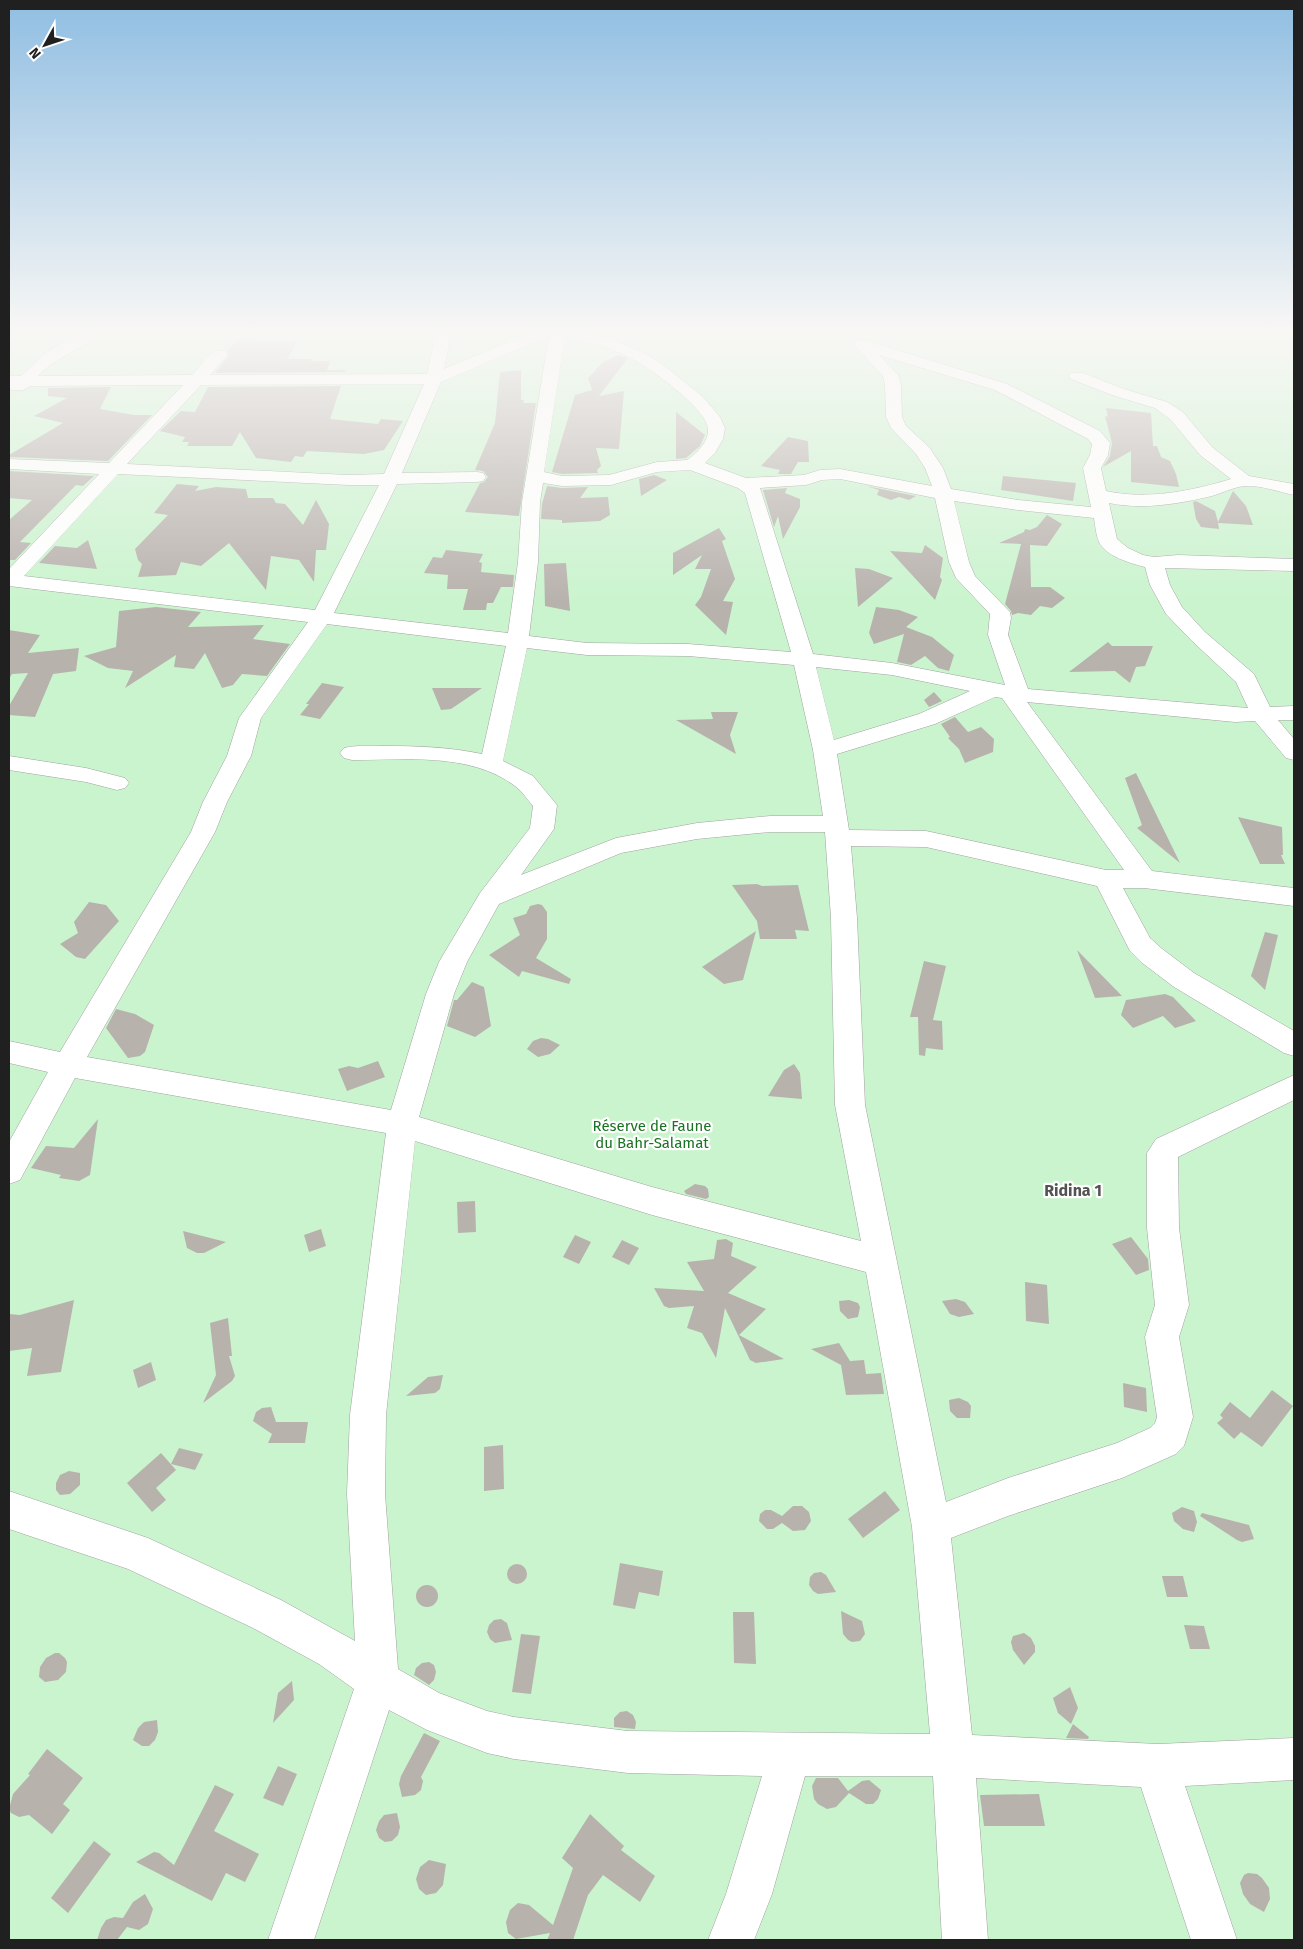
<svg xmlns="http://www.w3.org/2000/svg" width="1303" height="1949" font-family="'Fira Sans',sans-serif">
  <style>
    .park { fill: #caf4ce }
    .building { fill: #b8b2ad }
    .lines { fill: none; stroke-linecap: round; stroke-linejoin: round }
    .minor-casing { stroke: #a1a1a1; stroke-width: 1 }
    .minor { fill: #fff; fill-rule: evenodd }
    .labels { text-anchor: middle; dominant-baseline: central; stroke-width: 4.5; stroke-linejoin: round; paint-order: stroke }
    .park-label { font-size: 15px; fill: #197322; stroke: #fff }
    .neighbourhood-label { font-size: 16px; font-weight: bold; fill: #535353; stroke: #fff }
  </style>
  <rect width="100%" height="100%" fill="#efede8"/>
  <rect class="park" x="9" y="329" width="1285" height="1611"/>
  <g class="building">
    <polygon points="236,340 297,342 287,359 312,359 311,361 330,361 327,370 346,370 345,372 215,373 229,355 227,351"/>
    <polygon points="619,355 628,358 599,396 624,391 619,449 596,448 601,466 597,470 598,473 562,474 552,472 575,395 592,390 588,378 603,362"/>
    <polygon points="521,370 521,400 524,400 523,403 536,403 519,516 465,512 480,483 484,482 488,477 483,471 475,470 495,423 500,372"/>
    <polygon points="341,386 330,419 378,424 381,419 403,421 384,450 364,454 307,451 303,457 295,456 291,462 256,458 240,432 232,446 187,446 189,442 182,442 185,437 160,431 181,411 195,412 208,387"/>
    <polygon points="111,387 100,409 134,415 152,415 108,461 9,457 9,455 63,423 34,416 67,398 48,396 48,388"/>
    <polygon points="1106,408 1151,413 1153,446 1157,446 1161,457 1170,461 1176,474 1179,487 1131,482 1131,451 1103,467 1110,456 1112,443 1105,416 1108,417"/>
    <polygon points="676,412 705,435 700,446 686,458 676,459"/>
    <polygon points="788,437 808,441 809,462 798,462 791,474 778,474 780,470 761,466"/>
    <polygon points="9,471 94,476 83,486 76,485 20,542 31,543 15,560 9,560 9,520 32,500 9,498"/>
    <polygon points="654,475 667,480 641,496 639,479"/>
    <polygon points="1003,476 1076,483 1073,501 1001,490"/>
    <polygon points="177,484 199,486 195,491 216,487 246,489 248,498 273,498 276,503 285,504 303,525 316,500 329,524 326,550 316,550 314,582 299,560 271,556 266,590 229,543 201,566 181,562 176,575 138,577 142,564 138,560 135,549 168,515 154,513"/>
    <polygon points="547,486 562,488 588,487 580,498 608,497 610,515 600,521 562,523 562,520 541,519 542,504"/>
    <polygon points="866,486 916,496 909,500 899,497 891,500 877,495 879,490"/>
    <polygon points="787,488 785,493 800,499 800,507 783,539 778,516 774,527 763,490"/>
    <polygon points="1233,491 1246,506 1253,525 1218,523 1219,529 1201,527 1196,519 1193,502 1196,501 1215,511 1218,522"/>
    <polygon points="1047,515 1062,524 1047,546 1030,545 1031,587 1050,587 1065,598 1052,608 1040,606 1031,615 1018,613 1012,615 1011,611 1005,604 1021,544 999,543 1024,532 1025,529 1030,530 1037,527"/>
    <polygon points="719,528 726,539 722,541 735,579 723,601 733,602 726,635 695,605 701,597 711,569 695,569 702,555 673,575 673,553"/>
    <polygon points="88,540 97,569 39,563 55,546 77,548"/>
    <polygon points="925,545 943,558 940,577 942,580 935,600 890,551 922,553"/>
    <polygon points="446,550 483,554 479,562 482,563 481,572 514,575 513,587 501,587 493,603 487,603 486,610 463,610 468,589 447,589 448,575 424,573 433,557 442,558"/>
    <polygon points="566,563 570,611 545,606 544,564"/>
    <polygon points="855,568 869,569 893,578 858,607"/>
    <polygon points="156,607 201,612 188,627 264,625 253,639 290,644 267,676 242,674 233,685 222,688 205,653 194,669 174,667 176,655 125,688 133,671 108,668 84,656 116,647 119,611"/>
    <polygon points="876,607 899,610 918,617 906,627 932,637 954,655 949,671 938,668 925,656 911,665 897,662 904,634 874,644 869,633"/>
    <polygon points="9,630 40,635 28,653 79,648 76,671 53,674 35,717 9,715 9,706 28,673 12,674 9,679"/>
    <polygon points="1108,642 1112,646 1153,646 1145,666 1136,667 1130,683 1115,671 1069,672"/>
    <polygon points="322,683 344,687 320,719 300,715 309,704 306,704"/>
    <polygon points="432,688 482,688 451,709 441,710"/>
    <polygon points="934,692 942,701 929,707 924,700"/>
    <polygon points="711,712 738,712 730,735 736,754 676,720 713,719"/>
    <polygon points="955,717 968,732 981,727 994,739 993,752 965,763 959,749 948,738 950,737 941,724"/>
    <polygon points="1136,773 1180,863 1137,828 1142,825 1125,778"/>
    <polygon points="1238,817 1282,827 1283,855 1281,855 1285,864 1260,864"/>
    <polygon points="757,884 762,886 798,885 809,931 795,930 797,939 760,939 757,921 732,885"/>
    <polygon points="89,902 106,905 119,921 85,959 76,957 60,944 78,933 74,922"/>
    <polygon points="538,904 542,905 547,912 547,939 536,958 571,979 569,984 522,971 519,977 489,955 520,935 513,918 526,914 530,906"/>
    <polygon points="756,931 743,980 724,984 702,967"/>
    <polygon points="1265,932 1278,935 1265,990 1251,976"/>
    <polygon points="1077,950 1122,996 1095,998"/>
    <polygon points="924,961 946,966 933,1020 942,1021 943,1050 926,1048 925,1056 919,1055 918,1017 910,1017"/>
    <polygon points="472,982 484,987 491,1026 475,1037 447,1026 454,1000 457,1000"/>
    <polygon points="1165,994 1173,997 1196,1021 1175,1028 1163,1016 1133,1028 1121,1015 1126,1000"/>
    <polygon points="116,1009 135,1014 154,1025 145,1052 140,1056 128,1058 106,1028"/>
    <polygon points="541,1038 548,1039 560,1045 550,1054 538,1057 527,1049 533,1041"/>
    <polygon points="378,1061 385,1077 347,1091 338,1069 349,1066 358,1068"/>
    <polygon points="794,1064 800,1073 802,1099 768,1096 784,1070"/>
    <polygon points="98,1119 90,1175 79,1181 59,1178 61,1175 31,1168 46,1146 74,1148"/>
    <polygon points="695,1184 705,1186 708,1189 709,1197 706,1199 686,1194 684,1191"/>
    <polygon points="475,1201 476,1232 458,1233 457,1202"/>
    <polygon points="321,1229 326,1246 309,1252 304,1235"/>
    <polygon points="183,1231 226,1242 204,1253 197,1253 187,1248"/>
    <polygon points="575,1235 591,1242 579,1264 563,1257"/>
    <polygon points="1131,1237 1148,1259 1149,1270 1136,1275 1112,1244"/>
    <polygon points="726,1239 733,1243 731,1256 757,1267 728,1293 766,1309 739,1335 784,1359 756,1363 750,1360 725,1308 716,1358 702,1333 687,1328 694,1306 669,1308 664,1306 654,1288 704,1291 687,1262 714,1259 717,1240"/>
    <polygon points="622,1240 639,1248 629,1265 612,1257"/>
    <polygon points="1025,1282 1047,1285 1049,1324 1026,1321"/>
    <polygon points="956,1299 965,1302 974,1314 959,1317 950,1314 942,1301"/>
    <polygon points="74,1300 61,1372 27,1376 32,1348 9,1351 9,1314 20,1315"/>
    <polygon points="849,1300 858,1303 860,1307 858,1317 848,1319 840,1311 839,1301"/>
    <polygon points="228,1318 232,1356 229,1356 235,1376 232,1381 203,1403 216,1375 210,1323"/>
    <polygon points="839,1343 850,1361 864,1360 866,1374 881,1373 884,1394 846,1395 841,1365 811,1349"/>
    <polygon points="151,1362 156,1380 138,1388 133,1370"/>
    <polygon points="443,1375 440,1389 435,1393 406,1396 428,1377"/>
    <polygon points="1123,1383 1146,1388 1147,1412 1124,1407"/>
    <polygon points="1272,1390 1293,1406 1262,1447 1241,1432 1234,1439 1217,1423 1223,1418 1220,1415 1230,1402 1250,1418"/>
    <polygon points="959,1398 968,1402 971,1406 970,1418 957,1418 950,1411 949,1400"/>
    <polygon points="271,1407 276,1422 308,1422 305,1443 268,1443 272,1434 253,1421 256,1412 262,1408"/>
    <polygon points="503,1445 504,1489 484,1491 484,1447"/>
    <polygon points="179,1448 203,1454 195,1470 171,1464"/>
    <polygon points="161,1453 176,1470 156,1488 166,1500 152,1512 127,1483"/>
    <polygon points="69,1471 80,1473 80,1485 70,1494 60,1495 56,1490 56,1483 60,1475"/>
    <polygon points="885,1491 900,1510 863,1538 848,1519"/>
    <polygon points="793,1506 802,1506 809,1512 811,1521 805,1530 793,1531 782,1523 773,1529 767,1529 759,1521 760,1514 765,1510 771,1510 782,1516"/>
    <polygon points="1182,1507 1194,1511 1197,1522 1194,1532 1183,1529 1174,1521 1172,1513"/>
    <polygon points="1202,1513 1249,1525 1254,1539 1242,1542 1237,1540 1200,1516"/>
    <polygon points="620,1563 663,1571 659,1596 639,1592 635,1609 613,1605"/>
    <circle cx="517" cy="1574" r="10"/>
    <polygon points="821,1572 826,1575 836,1592 818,1594 813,1591 809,1585 810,1577 814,1573"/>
    <polygon points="1162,1576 1183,1576 1188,1597 1167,1597"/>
    <circle cx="427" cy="1596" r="11"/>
    <polygon points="841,1611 862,1621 865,1634 860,1641 852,1642 848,1640 843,1634"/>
    <polygon points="733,1612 754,1612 756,1664 734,1663"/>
    <polygon points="501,1619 507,1623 512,1640 495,1643 490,1639 487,1632 489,1625 494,1620"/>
    <polygon points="1184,1625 1204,1626 1210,1649 1190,1649"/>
    <polygon points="1024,1633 1031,1638 1035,1646 1035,1652 1024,1665 1013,1650 1011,1642 1013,1636"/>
    <polygon points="521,1634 540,1636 531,1694 512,1692"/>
    <polygon points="55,1653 59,1653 65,1658 67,1662 66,1672 58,1680 45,1682 39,1677 40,1667 46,1658"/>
    <polygon points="429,1662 434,1665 436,1672 434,1680 429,1685 414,1675 416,1668 422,1663"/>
    <polygon points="292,1681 294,1700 273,1723 278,1693"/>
    <polygon points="1070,1687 1078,1708 1071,1724 1058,1713 1053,1698"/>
    <polygon points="627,1711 633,1715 636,1722 635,1729 614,1727 614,1718 620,1712"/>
    <polygon points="157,1720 158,1732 155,1740 149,1746 142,1746 133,1740 138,1728 144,1722"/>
    <polygon points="1073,1724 1089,1737 1088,1739 1066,1738"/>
    <polygon points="424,1733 440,1741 421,1777 423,1781 421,1790 415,1795 402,1797 399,1784 401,1776"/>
    <polygon points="47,1749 83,1778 63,1804 70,1810 52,1834 29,1815 19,1817 11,1813 9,1809 13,1794 30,1775 28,1774"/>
    <polygon points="278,1766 297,1774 283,1806 263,1798"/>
    <polygon points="816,1778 838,1778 848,1791 862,1781 869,1780 881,1790 878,1799 873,1804 866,1804 849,1793 836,1807 827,1809 818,1804 814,1799 812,1786"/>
    <polygon points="215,1785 234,1794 214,1831 259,1854 245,1882 226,1873 212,1901 136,1862 154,1852 159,1853 174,1865"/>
    <polygon points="1039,1794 1045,1826 984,1826 980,1795"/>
    <polygon points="397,1813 400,1827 398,1835 392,1841 385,1842 379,1838 376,1830 379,1821 384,1815"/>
    <polygon points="590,1814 624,1846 621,1850 655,1876 640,1902 603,1875 588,1895 573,1940 547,1940 550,1933 516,1939 508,1933 506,1922 510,1910 518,1903 529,1905 553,1925 573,1868 562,1858"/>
    <polygon points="94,1841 111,1854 68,1913 51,1898"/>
    <polygon points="429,1860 446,1864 443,1885 436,1893 426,1895 419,1889 416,1879 420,1867"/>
    <polygon points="1248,1873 1257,1874 1262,1878 1269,1888 1270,1899 1264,1912 1250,1904 1243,1894 1240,1883 1244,1875"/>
    <polygon points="145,1894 153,1909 148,1924 139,1930 127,1927 117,1940 97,1940 101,1928 106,1920 114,1917 123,1918 133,1902"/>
  </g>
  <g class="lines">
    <g class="minor-casing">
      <g id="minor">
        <path d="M87,329H102C90,347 56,356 38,376L192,375C201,366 211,347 225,351L228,354L210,375L427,374L437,329H452L444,369L540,329H578L619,342L648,355L666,367L703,397L720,417L725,428L723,439L715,453L705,463L746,478L804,475L820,470L840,469L932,486L925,468L916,454L891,428L886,417L885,385L883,376L853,344L856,341L861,339L1007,384L1100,431L1110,443L1108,455L1101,468L1106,491C1148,500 1191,491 1231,479L1200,455L1171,420L1155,408L1112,395L1071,379L1069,376L1071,373H1083L1124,389L1167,402L1183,412L1212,447L1249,476L1294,484V495C1279,492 1261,485 1245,486C1234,487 1222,493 1212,496C1178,504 1143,510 1109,503L1117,539L1128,548L1143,555L1154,557L1178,555L1294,559V571L1165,568L1170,585L1182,607L1205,632L1254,674L1270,707L1294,706V720H1278L1294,739V760L1286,758L1255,721L1235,722L1027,702L1152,871L1294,888V906L1144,888H1123L1150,938L1161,948L1194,973L1294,1031V1056L1284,1053L1174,987L1141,962L1130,951L1097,886L926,847L851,846L857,918L865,1105L946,1502L1008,1478L1117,1443L1150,1428L1155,1423L1157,1417L1145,1337L1155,1305L1147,1228V1153L1156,1139L1294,1075V1100L1178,1157L1179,1228L1189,1305L1179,1337L1193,1417L1184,1446L1176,1454L1122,1478L1008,1516L951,1538L972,1735L1158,1744L1294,1738V1780L1185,1786L1237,1940H1191L1141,1787L976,1778L988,1940H942L933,1776H805L772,1894L754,1940H708L726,1894L762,1776L628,1773L514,1759L487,1753L427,1730L389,1710L314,1940H268L354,1689L319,1664L253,1628L128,1569L9,1529V1491L148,1538L281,1600L355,1641L347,1494L350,1415L386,1133L75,1078L20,1180L9,1184V1142L48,1072L9,1063V1041L60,1052L191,832L203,802L227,756L239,718L308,622L9,586V569L99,474L9,469V459L109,463L183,385L30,386L23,390H11L9,386V376H21L44,354ZM565,335C585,341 607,346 627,356C645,364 708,409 708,429C709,442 697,453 687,460L657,462L609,475L562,476L544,472ZM549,336L522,502L518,562L508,633L334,613L397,484L477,482L483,481L486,477L483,473L477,472L402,473L441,382ZM879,355L995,390L1088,439L1092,444L1090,455L1083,468L1091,507L1018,500L951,489L943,468L929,447L906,426L902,417L901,385L898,375ZM424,384L384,474L348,475L127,464L201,385ZM690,470L738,488L745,493L791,652L688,644L587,643L529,636L538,562L540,502L543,483L562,486L611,485L657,472ZM118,474L348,485H379L315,610L24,576ZM840,479L935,498L949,562L956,578L990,614L988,635L1005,685L892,663L813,654L760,488L806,485L822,480ZM954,501L1018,510L1094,518C1095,525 1096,535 1099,542C1107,557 1130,563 1145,567L1150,585L1166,614L1191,640L1236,682L1248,708L1028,689L1008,635L1011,618L1010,612L975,576L969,562ZM327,624L506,646L482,754C449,747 417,746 383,746C370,746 357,745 344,748L340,753L344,758L352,760C404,760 470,752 515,786C522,791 527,799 533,806L530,828L480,893L439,962L426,994L391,1110L87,1057L215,832L227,802L251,756L261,718ZM527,648L587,655L688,656L794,665L813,750L823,816H770L697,823L616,838L521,875L554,829L557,805L533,776L503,761ZM816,667L892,675L970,691L919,714L834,740ZM995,697L1002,698L1124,870H1106L926,831L849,830L837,754L935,724ZM770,832H825L831,918L835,1105L861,1241L652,1187L419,1117L454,994L467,962L499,904L621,853L697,839ZM415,1141L652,1215L866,1272L912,1527L930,1734L628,1731L514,1717L487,1711L439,1693L398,1669L385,1494L386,1415Z"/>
        <polygon points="9,756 86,768 125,778 129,783 125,788 117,790 86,782 9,770"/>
      </g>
    </g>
    <use href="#minor" class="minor"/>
  </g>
  <linearGradient id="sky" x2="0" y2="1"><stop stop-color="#90bee2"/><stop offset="0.55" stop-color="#f8f7f5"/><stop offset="1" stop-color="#f8f7f5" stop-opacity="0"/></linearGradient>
  <rect width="1303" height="602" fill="url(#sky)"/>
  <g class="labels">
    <g class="park-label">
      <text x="652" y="1126">Réserve de Faune<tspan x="652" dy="17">du Bahr-Salamat</tspan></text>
    </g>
    <g class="neighbourhood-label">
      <text x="1073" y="1190">Ridina 1</text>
    </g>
  </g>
  <rect width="1303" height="1949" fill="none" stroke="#202020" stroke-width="20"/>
  <g transform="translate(45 45) rotate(230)" stroke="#ffffff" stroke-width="4" paint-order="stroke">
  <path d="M0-4L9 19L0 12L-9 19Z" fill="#202020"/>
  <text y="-8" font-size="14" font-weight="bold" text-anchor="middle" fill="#202020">N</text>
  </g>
</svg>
